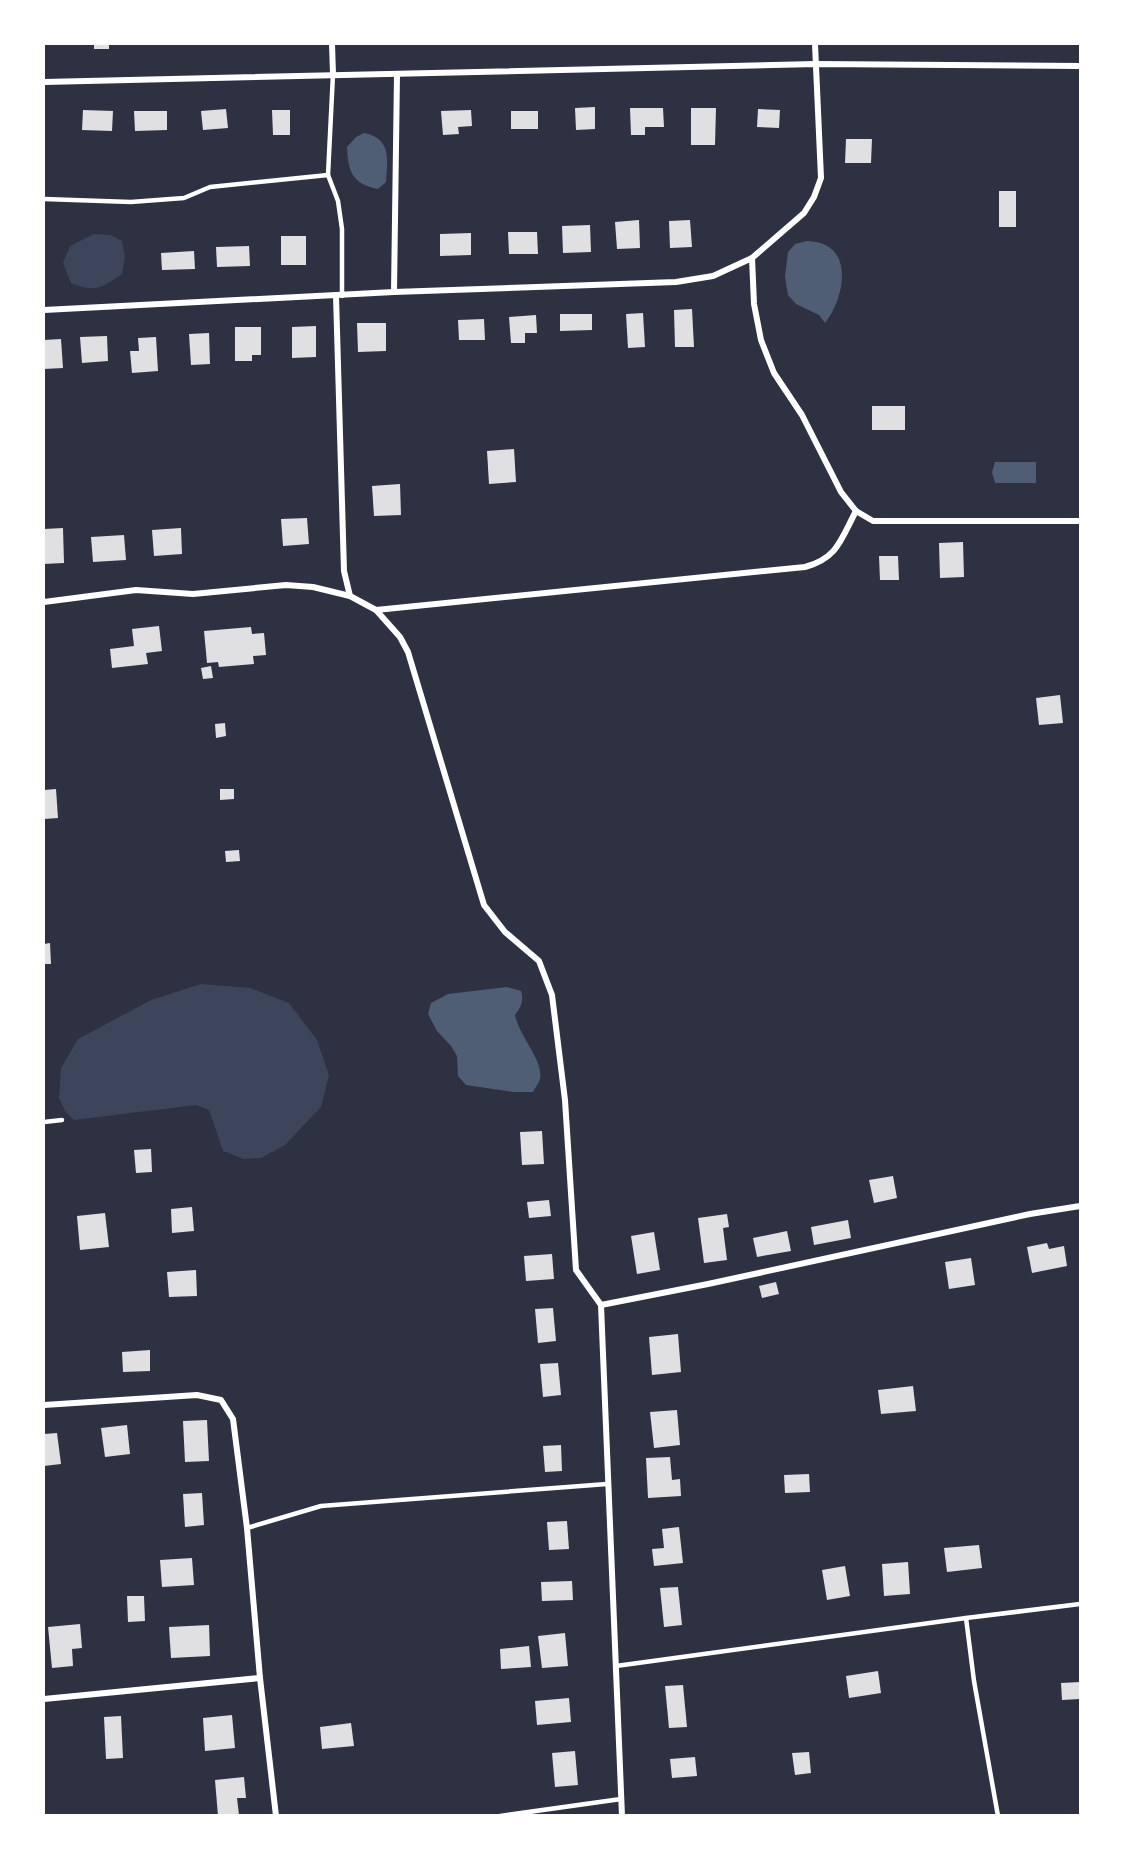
<svg xmlns="http://www.w3.org/2000/svg" width="1124" height="1859" font-family="Helvetica,sans-serif">
  <style>
    .green { fill: #3c4559 }
    .water { fill: #4f5d75 }
    .building { fill: #e0e0e3 }
    .lines { fill: none; stroke-linecap: round; stroke-linejoin: round }
    .service { stroke: #fff; stroke-width: 4.5 }
    .minor { stroke: #fff; stroke-width: 6 }
  </style>
  <rect width="100%" height="100%" fill="#2d3142"/>
  <g class="green">
    <path d="M94,234L111,235L122,241L125,257L122,274C102,288 95,293 71,283L63,263L70,246Z"/>
    <polygon points="201,984 250,988 289,1003 317,1040 329,1075 321,1107 285,1145 261,1158 244,1159 223,1151 209,1110 196,1105 74,1120 65,1111 59,1098 61,1068 78,1039 151,1000"/>
  </g>
  <g class="water">
    <path d="M364,133C391,138 388,159 386,182L378,189C352,184 348,171 347,147L356,137Z"/>
    <path d="M807,241C855,242 846,296 825,323L819,315L796,304L788,295L785,277L788,252L795,244Z"/>
    <polygon points="995,462 1036,462 1036,483 995,483 992,472"/>
    <path d="M507,987L521,991C524,1001 521,1007 515,1015C519,1036 544,1061 540,1079C539,1083 535,1088 533,1092H514L466,1085L458,1076L457,1056L451,1046L437,1031L428,1014L431,1003L448,994Z"/>
  </g>
  <g class="building">
    <rect x="94" y="44" width="15" height="5"/>
    <polygon points="595,107 595,129 576,130 575,108"/>
    <polygon points="630,108 663,108 664,127 645,127 645,135 631,135"/>
    <polygon points="691,108 716,108 715,145 691,145"/>
    <polygon points="226,109 228,128 203,130 201,111"/>
    <polygon points="758,109 780,110 779,128 757,127"/>
    <polygon points="83,110 113,111 112,131 82,130"/>
    <polygon points="272,110 290,110 290,135 273,135"/>
    <polygon points="471,110 472,126 458,127 459,134 443,135 441,111"/>
    <polygon points="134,111 167,111 167,130 135,131"/>
    <rect x="511" y="111" width="27" height="18"/>
    <polygon points="846,139 872,139 871,163 845,163"/>
    <rect x="999" y="191" width="17" height="36"/>
    <polygon points="639,220 640,248 617,249 615,222"/>
    <polygon points="690,220 692,247 670,248 669,221"/>
    <polygon points="590,225 591,252 563,253 562,226"/>
    <polygon points="508,232 537,232 538,254 509,254"/>
    <polygon points="471,233 471,255 440,256 440,234"/>
    <rect x="281" y="236" width="25" height="29"/>
    <polygon points="249,246 250,266 217,267 216,247"/>
    <polygon points="194,251 195,269 162,270 161,253"/>
    <polygon points="692,309 694,347 675,347 674,310"/>
    <polygon points="643,313 645,347 628,348 626,314"/>
    <polygon points="560,314 592,314 592,330 560,331"/>
    <polygon points="536,315 537,333 525,333 525,343 511,343 509,317"/>
    <polygon points="484,319 485,340 459,340 458,320"/>
    <polygon points="357,323 386,323 386,351 358,352"/>
    <polygon points="316,326 316,357 292,358 292,327"/>
    <polygon points="235,327 261,327 261,355 252,355 252,361 235,361"/>
    <polygon points="209,333 210,364 191,365 189,334"/>
    <polygon points="107,336 108,361 82,363 80,337"/>
    <polygon points="156,337 158,371 132,373 130,351 139,351 138,338"/>
    <polygon points="61,339 63,368 44,369 44,340"/>
    <rect x="872" y="406" width="33" height="24"/>
    <polygon points="514,449 516,482 489,484 487,451"/>
    <polygon points="400,484 401,515 374,516 372,486"/>
    <polygon points="307,518 309,544 283,546 281,519"/>
    <polygon points="63,528 64,563 44,564 44,529"/>
    <polygon points="181,528 182,554 154,556 152,530"/>
    <polygon points="124,535 126,560 93,562 91,537"/>
    <polygon points="963,542 964,577 940,578 939,543"/>
    <polygon points="879,556 898,556 899,580 880,580"/>
    <polygon points="159,626 162,651 146,653 148,664 112,668 110,649 134,646 132,629"/>
    <polygon points="251,627 252,634 264,633 266,655 253,656 254,664 219,667 218,662 207,663 204,631"/>
    <polygon points="211,666 213,678 203,679 201,668"/>
    <polygon points="1060,695 1063,723 1039,725 1036,698"/>
    <polygon points="225,723 226,736 216,738 215,724"/>
    <polygon points="56,789 58,818 44,819 44,790"/>
    <polygon points="220,789 234,789 234,799 220,800"/>
    <polygon points="239,850 240,861 226,862 225,851"/>
    <polygon points="50,943 51,964 44,964 44,944"/>
    <polygon points="542,1131 544,1164 522,1165 520,1132"/>
    <polygon points="151,1149 152,1172 136,1173 134,1150"/>
    <polygon points="893,1176 897,1198 874,1203 869,1180"/>
    <polygon points="549,1200 551,1216 529,1218 527,1202"/>
    <polygon points="192,1207 194,1231 172,1233 171,1209"/>
    <polygon points="105,1213 109,1247 80,1250 77,1216"/>
    <polygon points="727,1214 729,1227 723,1228 727,1260 704,1263 698,1218"/>
    <polygon points="848,1220 851,1238 814,1245 811,1227"/>
    <polygon points="787,1231 791,1251 757,1257 753,1238"/>
    <polygon points="654,1232 660,1270 637,1274 631,1236"/>
    <polygon points="1047,1243 1049,1249 1064,1246 1067,1266 1032,1273 1027,1247"/>
    <polygon points="552,1254 554,1279 526,1281 524,1256"/>
    <polygon points="971,1258 975,1285 949,1289 945,1262"/>
    <polygon points="196,1270 197,1296 169,1297 167,1272"/>
    <polygon points="776,1282 779,1294 762,1298 759,1286"/>
    <polygon points="553,1308 556,1341 538,1343 535,1309"/>
    <polygon points="678,1334 681,1372 652,1375 649,1337"/>
    <polygon points="150,1350 150,1371 123,1372 122,1352"/>
    <polygon points="558,1363 561,1395 543,1397 540,1364"/>
    <polygon points="913,1386 916,1411 881,1414 878,1390"/>
    <polygon points="677,1410 680,1445 654,1448 650,1412"/>
    <polygon points="207,1420 209,1461 185,1462 183,1421"/>
    <polygon points="127,1425 130,1454 105,1457 101,1428"/>
    <polygon points="57,1433 61,1464 44,1466 44,1434"/>
    <polygon points="561,1445 562,1471 545,1472 543,1446"/>
    <polygon points="670,1457 672,1480 680,1479 681,1496 648,1498 646,1458"/>
    <polygon points="809,1474 810,1492 785,1493 784,1475"/>
    <polygon points="202,1493 204,1525 185,1527 183,1494"/>
    <polygon points="567,1521 569,1549 549,1550 547,1522"/>
    <polygon points="679,1527 683,1563 654,1566 652,1549 664,1548 662,1529"/>
    <polygon points="979,1545 982,1568 947,1572 944,1548"/>
    <polygon points="192,1558 194,1585 162,1587 160,1560"/>
    <polygon points="908,1562 910,1594 884,1596 882,1564"/>
    <polygon points="845,1566 850,1596 827,1600 822,1570"/>
    <polygon points="572,1581 573,1600 542,1601 541,1582"/>
    <polygon points="678,1587 682,1625 664,1627 660,1588"/>
    <polygon points="127,1596 144,1596 145,1621 128,1622"/>
    <polygon points="80,1624 82,1648 72,1649 73,1666 52,1668 48,1627"/>
    <polygon points="209,1625 210,1656 171,1658 169,1627"/>
    <polygon points="565,1633 568,1666 542,1668 538,1636"/>
    <polygon points="529,1646 531,1667 501,1669 500,1649"/>
    <polygon points="878,1671 881,1693 849,1698 846,1676"/>
    <polygon points="1080,1682 1080,1699 1062,1700 1061,1683"/>
    <polygon points="683,1685 687,1727 669,1728 665,1686"/>
    <polygon points="569,1698 571,1722 537,1725 535,1701"/>
    <polygon points="232,1715 235,1748 205,1751 203,1718"/>
    <polygon points="121,1716 123,1758 106,1759 104,1717"/>
    <polygon points="351,1723 354,1746 322,1749 320,1727"/>
    <polygon points="575,1751 578,1785 555,1787 552,1753"/>
    <polygon points="809,1752 811,1773 795,1775 792,1753"/>
    <polygon points="695,1757 697,1776 672,1778 670,1759"/>
    <polygon points="244,1777 246,1798 237,1798 239,1815 218,1816 215,1780"/>
  </g>
  <g class="lines">
    <g class="service">
      <polyline points="333,74 328,175 338,201 342,229 342,296"/>
      <polyline points="44,199 131,202 184,198 210,187 328,175"/>
      <polyline points="44,1122 62,1120"/>
      <polyline points="247,1528 321,1506 607,1484"/>
      <polyline points="966,1618 974,1681 998,1816"/>
      <polyline points="616,1666 966,1618 1080,1604"/>
      <polyline points="500,1816 621,1799"/>
    </g>
    <g class="minor">
      <polyline points="332,44 333,74"/>
      <polyline points="44,82 816,64 1080,66"/>
      <polyline points="752,258 754,304 761,340 774,373 802,415 841,492 856,511 873,521 1080,521"/>
      <polyline points="394,292 397,74"/>
      <polyline points="336,296 344,571 350,596 376,610 400,637 408,652 484,905 505,932 539,961 552,995 565,1100 576,1270 601,1305 622,1816"/>
      <polyline points="44,310 394,292 676,282 713,276 752,258 804,213 814,197 821,178 815,44"/>
      <polyline points="44,602 136,590 193,594 286,585 313,587 350,596"/>
      <path d="M376,610L805,567C838,558 841,539 856,511"/>
      <polyline points="601,1305 708,1284 1030,1214 1080,1206"/>
      <polyline points="44,1405 197,1395 221,1400 233,1419 247,1528 260,1678 276,1816"/>
      <polyline points="44,1699 260,1678"/>
    </g>
  </g>
  <rect width="1124" height="1859" fill="none" stroke="#ffffff" stroke-width="90"/>
</svg>
